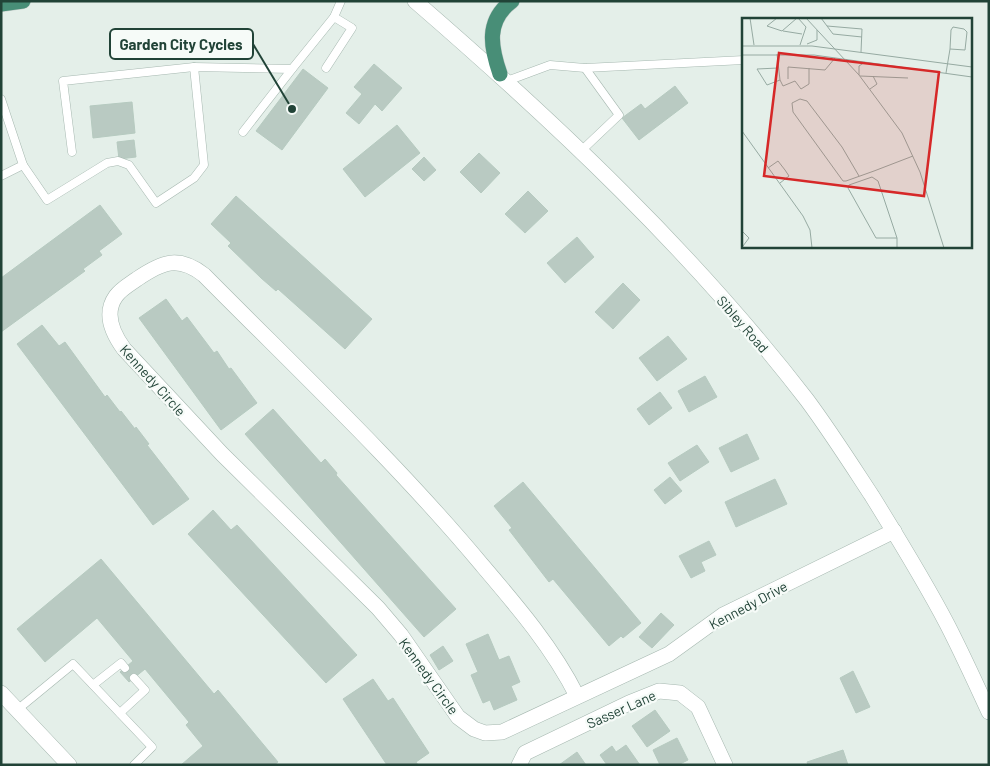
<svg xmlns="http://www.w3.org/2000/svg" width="990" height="766" font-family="Barlow,sans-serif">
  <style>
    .building { fill: #b9cac2; stroke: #b6cac0 }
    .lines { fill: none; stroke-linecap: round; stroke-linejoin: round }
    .service-casing { stroke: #a6b8b0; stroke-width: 9 }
    .minor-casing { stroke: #a6b8b0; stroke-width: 16 }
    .tertiary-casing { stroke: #a6b8b0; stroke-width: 16 }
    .trunk-casing { stroke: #c1cac7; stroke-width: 16 }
    .service { stroke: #fff; stroke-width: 8 }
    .minor { stroke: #fff; stroke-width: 15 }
    .tertiary { stroke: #fff; stroke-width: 15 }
    .trunk { stroke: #488e77; stroke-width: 15 }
    .labels { text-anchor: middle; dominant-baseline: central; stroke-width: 4.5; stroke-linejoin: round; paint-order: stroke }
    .street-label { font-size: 14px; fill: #214337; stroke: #f6fbf8 }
    .inset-road { fill: none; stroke: #96aaa2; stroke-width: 1 }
    .view { fill: #d62828; fill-opacity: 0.15; stroke: #d62828; stroke-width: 2.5 }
    .inset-edge { fill: none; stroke: #214337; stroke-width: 2.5 }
    .leader { fill: none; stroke: #214337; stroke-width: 2 }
    .callout-dot { fill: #214337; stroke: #f6fbf8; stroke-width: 2 }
    .callout { fill: #f6fbf8; stroke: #214337; stroke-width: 2 }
    .callout-label { font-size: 15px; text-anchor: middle; font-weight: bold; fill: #214337 }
  </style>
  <rect width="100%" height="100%" fill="#e4efe9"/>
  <g class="building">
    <polygon points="374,64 402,88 382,111 375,104 359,124 346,113 362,94 354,87"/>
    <polygon points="303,69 328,88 282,150 256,131"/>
    <polygon points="675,86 688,103 639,140 622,118 641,104 645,109"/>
    <polygon points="132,102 135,133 93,138 90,106"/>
    <polygon points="397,125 420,153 365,197 343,169"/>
    <polygon points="134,140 136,157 119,159 117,142"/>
    <polygon points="479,153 500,173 481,193 460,172"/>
    <polygon points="424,157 436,170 424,181 412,169"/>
    <polygon points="528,191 548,211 525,233 505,214"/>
    <polygon points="236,196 372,319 345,349 278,289 276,291 261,278 228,246 231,243 211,224"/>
    <polygon points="100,205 122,234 99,251 102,255 83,269 85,271 1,332 1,278"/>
    <polygon points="577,237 594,257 565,283 547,263"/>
    <polygon points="623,283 640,300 613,329 595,312"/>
    <polygon points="166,299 182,321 187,317 214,353 217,351 229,369 231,368 257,403 221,430 139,318"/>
    <polygon points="42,325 59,346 65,342 105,397 107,395 120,412 121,411 135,429 136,427 149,444 147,445 189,499 153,525 17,344"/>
    <polygon points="668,336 687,359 657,381 639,358"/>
    <polygon points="705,376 717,397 689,412 678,391"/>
    <polygon points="660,392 672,408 649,425 637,409"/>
    <polygon points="273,409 321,463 325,459 337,473 336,475 456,609 424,637 245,434"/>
    <polygon points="747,434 759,459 731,472 719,448"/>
    <polygon points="697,445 709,462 680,481 668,463"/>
    <polygon points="670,477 682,491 665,504 654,490"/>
    <polygon points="775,479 787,504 736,527 725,502"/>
    <polygon points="523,482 641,623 623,638 621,636 609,646 553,579 549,582 509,530 512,528 494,506"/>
    <polygon points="213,510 231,530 237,525 357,655 326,683 188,534"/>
    <polygon points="709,541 716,555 701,562 705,571 691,578 679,556"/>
    <polygon points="101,559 214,694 218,690 278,762 274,765 181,765 203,746 186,725 189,722 145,669 129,682 120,672 133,661 97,618 45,662 17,629"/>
    <polygon points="661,613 674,625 652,648 639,637"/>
    <polygon points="488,634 499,660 509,656 520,682 511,686 517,700 494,710 490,700 483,703 471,675 478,672 466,644"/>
    <polygon points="443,646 453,661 439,670 430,655"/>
    <polygon points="853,671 870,707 856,713 840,678"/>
    <polygon points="373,679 388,701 393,698 429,753 416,762 418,765 387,765 343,699"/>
    <polygon points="655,710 670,731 647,747 632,726"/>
    <polygon points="677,738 688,760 678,765 660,765 653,750"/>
    <polygon points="626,745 640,765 607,765 600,755 612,746 616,752"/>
    <polygon points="843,750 848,765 808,765 807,762"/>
    <polygon points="577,752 586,765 559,765"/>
  </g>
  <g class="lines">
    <g class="service-casing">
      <g id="service">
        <polyline points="326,68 352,28 334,17"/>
        <polyline points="507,81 550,65 585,68 744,60"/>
        <polyline points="1,99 23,165 1,176"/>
        <polyline points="243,132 292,69"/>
        <polyline points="581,151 619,115 585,68"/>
        <polyline points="72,152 63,81 194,67 292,69 334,17 341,1"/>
        <polyline points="23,165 47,200 107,163 118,161 129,165 156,203 194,178 204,165 194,67"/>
        <polyline points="93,685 121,663 125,668"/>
        <polyline points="17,710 73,664 152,747 134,765"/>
        <polyline points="120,713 145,690 134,678"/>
      </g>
    </g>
    <g class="minor-casing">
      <g id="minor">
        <polyline points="1,693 69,765"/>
        <path d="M577,696C553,648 517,606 482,565C396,462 298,370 204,275C178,255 162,262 137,279C130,284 121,289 116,296C103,314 113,334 124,349L222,454L378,608L401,635L458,717L474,729L485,733L502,732L669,654L723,615L894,531"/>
        <polyline points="519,765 525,753 629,703 659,691 680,693 698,707 725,765"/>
      </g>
    </g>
    <g class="tertiary-casing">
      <path id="tertiary" d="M415,1C556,123 693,252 807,400C830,431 851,464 872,496C898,538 924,580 947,624C962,653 975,682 989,712"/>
    </g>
    <g class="trunk-casing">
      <g id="trunk">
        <polyline points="1,4 23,1"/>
        <path d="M500,74C491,48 485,21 512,1"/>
      </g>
    </g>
    <use href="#service" class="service"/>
    <use href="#minor" class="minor"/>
    <use href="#tertiary" class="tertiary"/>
    <use href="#trunk" class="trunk"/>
  </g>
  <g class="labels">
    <g class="street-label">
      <text transform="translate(743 324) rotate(49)">Sibley Road</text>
      <text transform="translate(153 380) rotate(48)">Kennedy Circle</text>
      <text transform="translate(748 605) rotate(-28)">Kennedy Drive</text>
      <text transform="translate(429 676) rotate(54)">Kennedy Circle</text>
      <text transform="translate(621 709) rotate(-24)">Sasser Lane</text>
    </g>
  </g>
  <g transform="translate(742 18)">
    <rect width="230" height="230" fill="#e4efe9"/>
    <path class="inset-road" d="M8,0L12,27M35,0L25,8L40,13L55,0M56,0L64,9L58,27M64,0L117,57L160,115L178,154L202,230M79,0L85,8L120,11L119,34M85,8L91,16L120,19M41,13L60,16M65,26L75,22V12M0,28H70L230,49M35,36L38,62L25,67L15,51L36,50M0,37H72L230,59M204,55L208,31L223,32L225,14L222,11L211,9L209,12L208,31M117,57V48L123,44M118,58L166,60M46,61V49L83,52L93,40M38,62L41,68L53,63L59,71L67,66V50M128,71L135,66L131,58M0,113L61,198L68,212L70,230M26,150L36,143L43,152L47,158L38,165M117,158L100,129L65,83L58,81L50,85L51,94L101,163H104L132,153L171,138M0,213L7,220L1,228M155,230V220L136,163L130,159L107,167L106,170L134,220H155"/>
    <path class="view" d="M37,35L197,54L182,178L22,158Z"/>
    <rect width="230" height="230" class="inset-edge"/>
  </g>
  <path class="leader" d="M292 109L253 44"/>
  <circle class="callout-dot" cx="292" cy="109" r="5"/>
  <rect class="callout" x="110" y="29" width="143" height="30" rx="5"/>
  <g class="callout-label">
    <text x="181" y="50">Garden City Cycles</text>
  </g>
  <rect width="990" height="766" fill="none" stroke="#214337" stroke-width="5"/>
</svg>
